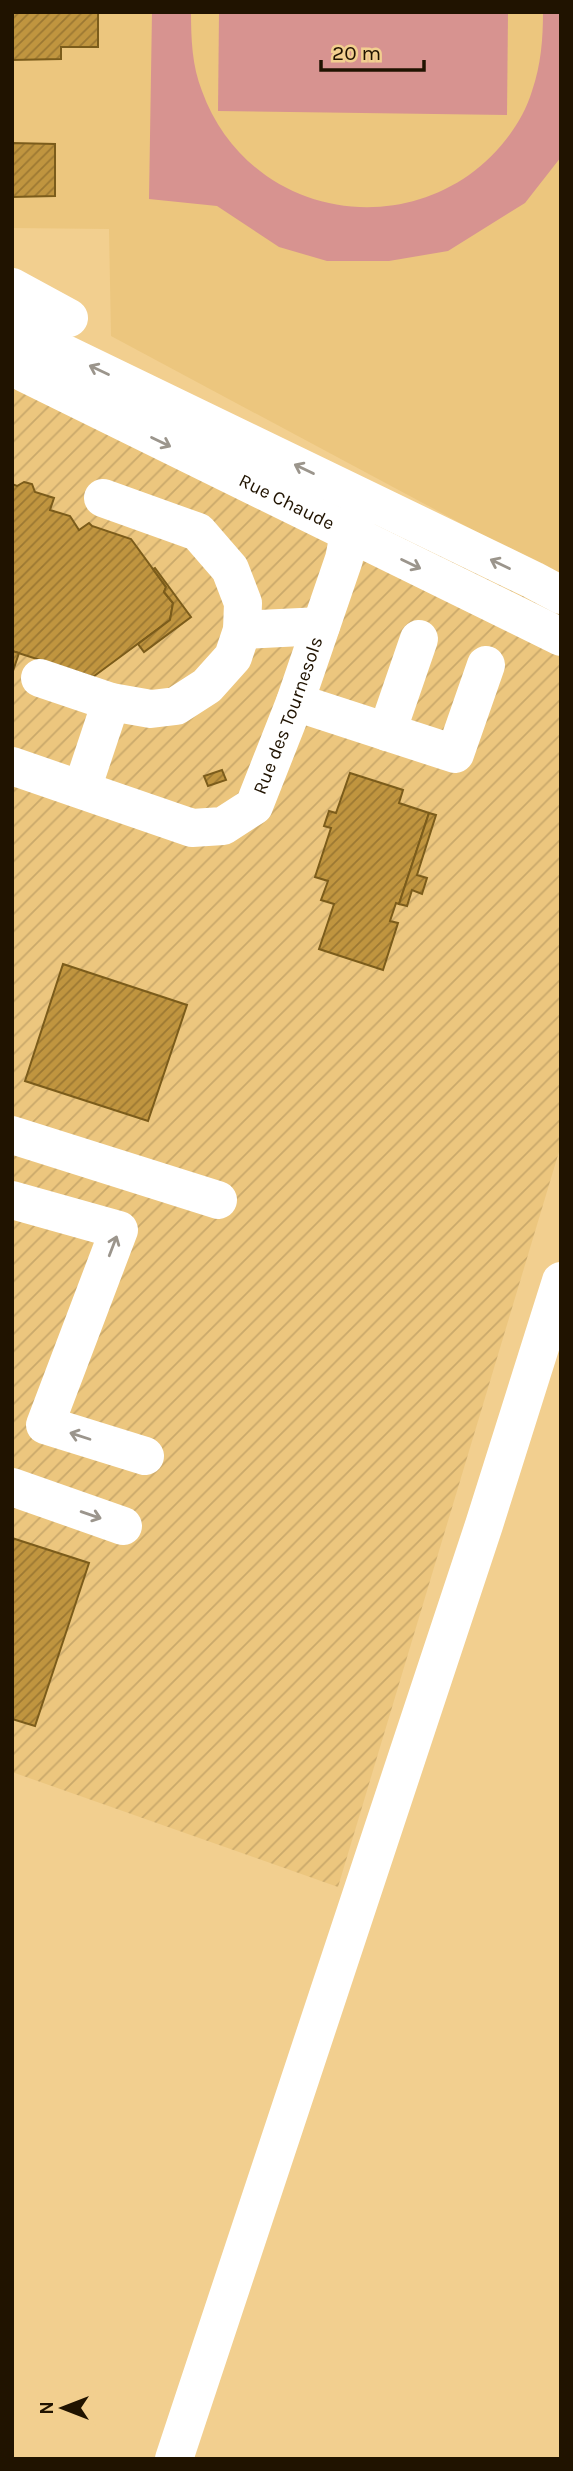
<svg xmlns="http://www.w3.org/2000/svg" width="573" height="2471" font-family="Karla,sans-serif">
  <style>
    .built { fill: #ecc67e }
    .industrial { fill: url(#industrial-furrows) }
    .green { fill: #d79390 }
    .building { fill: url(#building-hatch); stroke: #7b5c1b; stroke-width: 2 }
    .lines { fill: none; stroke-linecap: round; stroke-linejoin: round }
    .minor { stroke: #fff; stroke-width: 38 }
    .major { stroke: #fff; stroke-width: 38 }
    .oneway { stroke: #9b958c }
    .labels { text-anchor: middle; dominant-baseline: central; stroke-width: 6; stroke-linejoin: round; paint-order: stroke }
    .street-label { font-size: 19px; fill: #201300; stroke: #f2cf8f }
  </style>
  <defs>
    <pattern id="industrial-furrows" width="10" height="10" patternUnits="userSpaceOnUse" patternTransform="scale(1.75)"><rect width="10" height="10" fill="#ecc67e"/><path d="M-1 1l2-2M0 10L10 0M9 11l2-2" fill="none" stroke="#caa96b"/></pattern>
    <pattern id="building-hatch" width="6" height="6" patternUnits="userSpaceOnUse" patternTransform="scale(1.75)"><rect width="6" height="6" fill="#c0953f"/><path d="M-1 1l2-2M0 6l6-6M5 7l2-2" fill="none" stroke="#9c7832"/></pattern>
  </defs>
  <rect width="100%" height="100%" fill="#f2cf8f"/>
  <polygon class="built" points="12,12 561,12 561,577 111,336 109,229 12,228"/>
  <polygon class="industrial" points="12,317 561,588 561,1145 338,1887 12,1772"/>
  <g class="green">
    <path d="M152,12H191C191,39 192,66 202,91C242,202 374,241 469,175C497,155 522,124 532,91C541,65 543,39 543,12H561V157L525,203L448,251L389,261H327L279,247L217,206L149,199Z"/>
    <polygon points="219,12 508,12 507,115 218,111"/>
  </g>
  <g class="building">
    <polygon points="12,12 98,12 98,47 61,47 61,59 12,60"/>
    <polygon points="12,143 55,144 55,196 12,197"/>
    <polygon points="24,482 32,484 35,492 54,498 50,510 70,516 79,530 89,523 92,526 131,539 166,587 164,592 173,603 170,620 93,677 12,651 12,484 17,486"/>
    <polygon points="155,568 191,617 144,652 138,644 170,620 173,603 164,592 166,587 153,569"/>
    <polygon points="12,651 19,653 12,674"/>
    <polygon points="222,770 226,780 208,786 204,776"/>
    <polygon points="350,773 403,790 399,803 429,813 399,904 396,903 390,921 398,923 383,970 319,949 334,904 321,900 328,881 315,877 331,828 324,826 329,811 336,813"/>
    <polygon points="429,813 436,815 417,875 427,878 422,894 412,890 407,906 399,904"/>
    <polygon points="63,964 187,1005 148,1121 25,1081"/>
    <polygon points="12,1538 89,1563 35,1726 12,1719"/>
  </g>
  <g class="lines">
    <g class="minor">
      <polyline points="12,287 69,318"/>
      <polyline points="12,328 533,580 561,595"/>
      <path id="s1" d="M12,367L561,637"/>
      <polyline points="242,630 321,626"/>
      <polyline points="40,678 111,702 151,709 176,706 207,686 233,657 242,630 243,603 230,569 198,532 103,498"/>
      <polyline points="295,702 455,754 486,665"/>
      <polyline points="387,732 419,639"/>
      <path id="s2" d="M12,766L192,828L223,826L254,806L295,702L344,559L349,534L360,511"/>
      <polyline points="82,789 111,702"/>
      <polyline points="12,1135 218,1200"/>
      <polyline points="12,1200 119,1230 45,1425 145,1456"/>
      <polyline points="12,1487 123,1526"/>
    </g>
    <polyline class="major" points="174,2459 484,1525 561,1281"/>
  </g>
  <defs><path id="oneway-shaft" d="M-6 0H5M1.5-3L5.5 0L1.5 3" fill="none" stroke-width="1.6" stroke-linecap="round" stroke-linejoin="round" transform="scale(1.75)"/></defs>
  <g class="oneway">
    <use href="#oneway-shaft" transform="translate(99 370) rotate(-155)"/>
    <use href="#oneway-shaft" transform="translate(161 442) rotate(26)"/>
    <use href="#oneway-shaft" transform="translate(304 469) rotate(-154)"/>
    <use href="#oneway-shaft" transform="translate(411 564) rotate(26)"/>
    <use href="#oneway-shaft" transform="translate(500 564) rotate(-154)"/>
    <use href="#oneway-shaft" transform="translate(113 1246) rotate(-69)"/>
    <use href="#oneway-shaft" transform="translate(80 1436) rotate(-162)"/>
    <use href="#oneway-shaft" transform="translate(91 1515) rotate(19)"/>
  </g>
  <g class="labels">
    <g class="street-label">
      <text stroke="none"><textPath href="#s1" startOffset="306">Rue Chaude</textPath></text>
      <text stroke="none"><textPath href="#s2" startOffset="355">Rue des Tournesols</textPath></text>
    </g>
  </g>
  <rect width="573" height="2471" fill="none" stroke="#201300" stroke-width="28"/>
  <g transform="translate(63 2408) rotate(270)" stroke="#f2cf8f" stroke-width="5" paint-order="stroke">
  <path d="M0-5L12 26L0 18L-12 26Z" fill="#201300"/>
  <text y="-10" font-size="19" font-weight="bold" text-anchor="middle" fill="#201300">N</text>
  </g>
  <path d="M321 60v10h103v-10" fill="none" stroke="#201300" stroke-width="3.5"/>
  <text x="332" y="60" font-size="21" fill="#201300" stroke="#f2cf8f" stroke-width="5" paint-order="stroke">20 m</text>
</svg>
